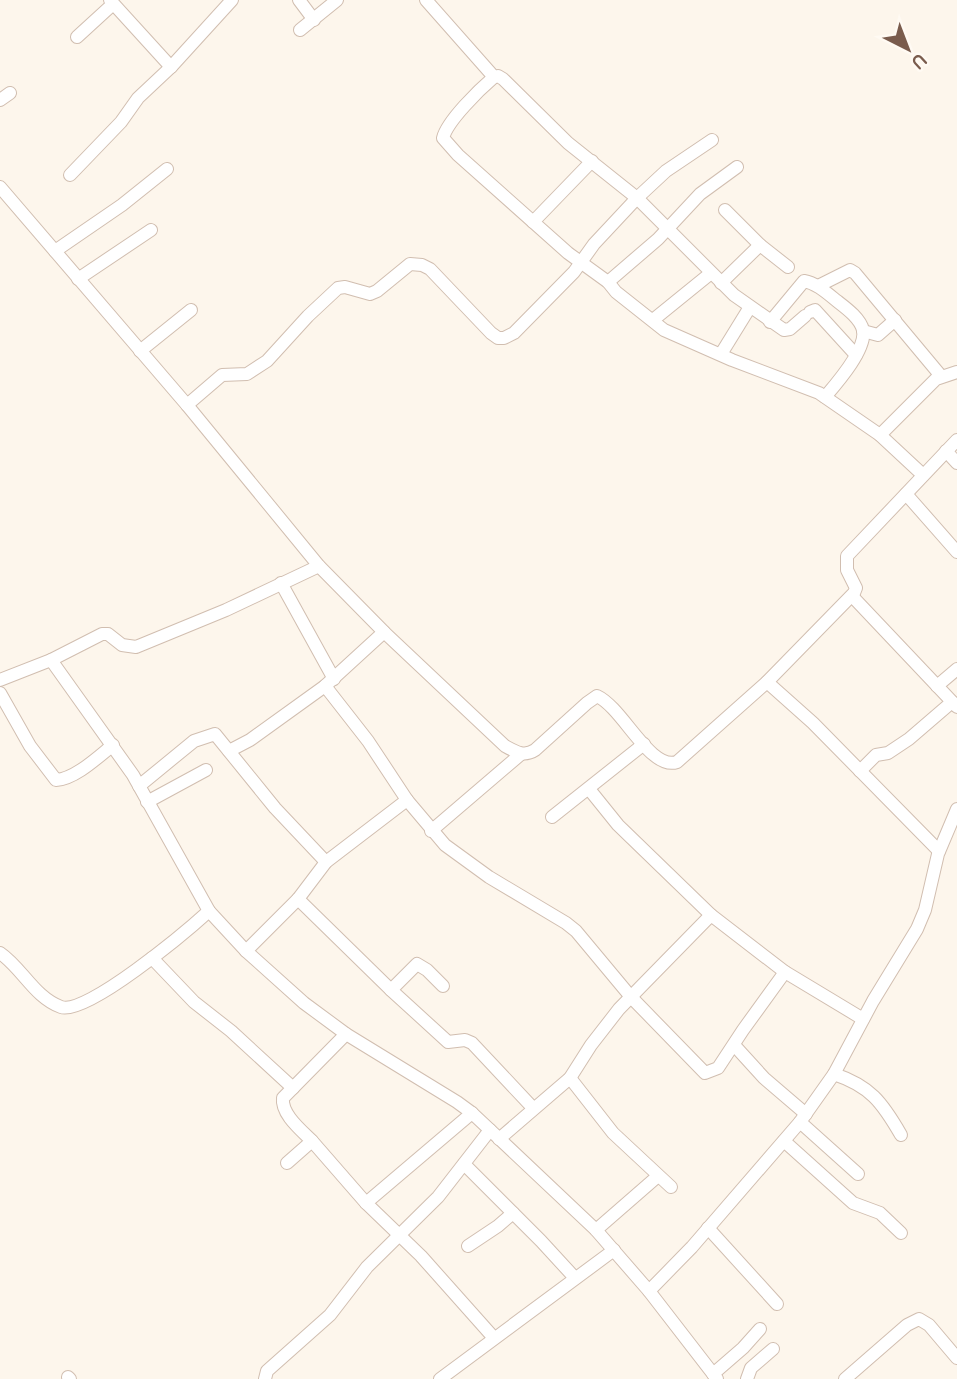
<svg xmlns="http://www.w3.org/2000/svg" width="957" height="1379" font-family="Quicksand,sans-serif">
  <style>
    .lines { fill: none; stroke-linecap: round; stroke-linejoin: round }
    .minor-casing { stroke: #d1beb0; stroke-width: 14 }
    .minor { stroke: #fff; stroke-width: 12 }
  </style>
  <rect width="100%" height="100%" fill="#fdf6ec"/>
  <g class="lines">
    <g class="minor-casing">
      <g id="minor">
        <polyline points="110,0 171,67"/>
        <polyline points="299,0 314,20"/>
        <polyline points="426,0 494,77 498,76 503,79 568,143 637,198 734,295 784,330 790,329 805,316"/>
        <polyline points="300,30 337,0"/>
        <polyline points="77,37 113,4"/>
        <path d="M494,77C480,89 447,121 443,138L458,155L568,253L608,282L616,292L664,330L732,360L819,393L880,435L923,475"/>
        <polyline points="0,100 10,93"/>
        <polyline points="70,175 121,122 138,98 171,67 232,0"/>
        <path d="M0,187L187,405L319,566L384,632L505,746C516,752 524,757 535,750L587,703L597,696C623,708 650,771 677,762L767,682L854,593L856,588L847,570V556L957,440"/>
        <polyline points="725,210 760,245 788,267"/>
        <polyline points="533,222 592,161"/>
        <polyline points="55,251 122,205 167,169"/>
        <polyline points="78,279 151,230"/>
        <polyline points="608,282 658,239 700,194 737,167"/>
        <polyline points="721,283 760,245"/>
        <polyline points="818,286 850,270 855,273 941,376"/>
        <polyline points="810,312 815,310 856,355"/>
        <polyline points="653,320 711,273"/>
        <path d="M770,322L804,281C816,283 827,293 837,301C846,308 860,318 863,330C867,349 837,383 825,397"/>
        <polyline points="863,331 878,335 895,320"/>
        <polyline points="140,351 191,310"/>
        <polyline points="721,354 750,307"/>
        <polyline points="187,405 222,375 247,374 267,361 308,316 338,288 345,287 370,294 377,291 410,264 422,265 430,269 491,333 498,338 504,338 514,333 574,272 594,244 637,198 666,171 712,140"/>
        <polyline points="880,435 936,379 957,372"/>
        <polyline points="946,451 957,463"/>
        <polyline points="906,494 957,552"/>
        <polyline points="281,583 334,679"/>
        <polyline points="852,596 957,707"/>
        <polyline points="51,660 102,634 108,634 122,645 136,647 226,610 319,566"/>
        <polyline points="0,680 51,660 133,775 209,911 246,951 304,1003 346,1034 457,1102 472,1113 596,1230 649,1291 717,1379"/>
        <polyline points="767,682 813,723 939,851"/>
        <polyline points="325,686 368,741 407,800 445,845 489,877 566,923 576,931 631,997 705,1073 718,1068 743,1030 785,972"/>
        <polyline points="937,686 957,669"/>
        <path d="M0,693L30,746L56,780C75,779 98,757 113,745"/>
        <polyline points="229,751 250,740 325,686 384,632"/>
        <polyline points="860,771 876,755 888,753 909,739 952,702"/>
        <polyline points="139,786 194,741 215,734 275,808 326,862"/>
        <polyline points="589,789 618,825 711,915"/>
        <polyline points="147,802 206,770"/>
        <polyline points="552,817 644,744"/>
        <polyline points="431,831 521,754"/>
        <polyline points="298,899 391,990 417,964 427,970 443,986"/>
        <polyline points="246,951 298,899 326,862 407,800"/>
        <path d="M0,953C22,968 35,998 61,1007C86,1016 187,931 209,911"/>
        <polyline points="152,958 194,1002 231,1031 293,1088"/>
        <polyline points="391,990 448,1042 465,1040 472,1043 533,1108"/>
        <polyline points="734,1045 764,1078 806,1114"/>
        <path d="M834,1074C870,1086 882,1102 901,1135"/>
        <polyline points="570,1078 613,1133 671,1187"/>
        <polyline points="472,1113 366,1203 421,1256 494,1338"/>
        <polyline points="800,1122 858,1174"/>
        <polyline points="499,1139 570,1078 591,1045 619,1009 711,915 785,972 863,1019"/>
        <polyline points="312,1141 366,1203"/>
        <polyline points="784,1141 853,1203 880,1213 901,1233"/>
        <path d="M287,1163L312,1141C301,1130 281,1114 283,1098L346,1034"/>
        <polyline points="464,1164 541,1241 575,1278"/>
        <polyline points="708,1228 777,1304"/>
        <polyline points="596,1230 658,1176"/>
        <polyline points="468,1246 498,1226 513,1213"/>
        <polyline points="649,1291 692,1247 800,1122 834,1074 873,1001 917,929 925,910 938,854 957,809"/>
        <polyline points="713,1374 743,1348 760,1329"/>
        <polyline points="68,1377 70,1379"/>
        <polyline points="265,1379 267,1371 330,1315 367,1267 438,1197 490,1130"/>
        <polyline points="440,1379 614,1250"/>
        <polyline points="747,1379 751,1368 773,1349"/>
        <polyline points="845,1379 907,1325 919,1319 929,1325 957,1358"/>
      </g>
    </g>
    <use href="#minor" class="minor"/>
  </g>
  <g transform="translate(908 49) rotate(138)" stroke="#fffaf3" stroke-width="5" paint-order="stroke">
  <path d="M0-5L12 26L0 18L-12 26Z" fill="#7a5c4d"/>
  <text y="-10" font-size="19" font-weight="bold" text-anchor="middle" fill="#7a5c4d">U</text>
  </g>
</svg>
